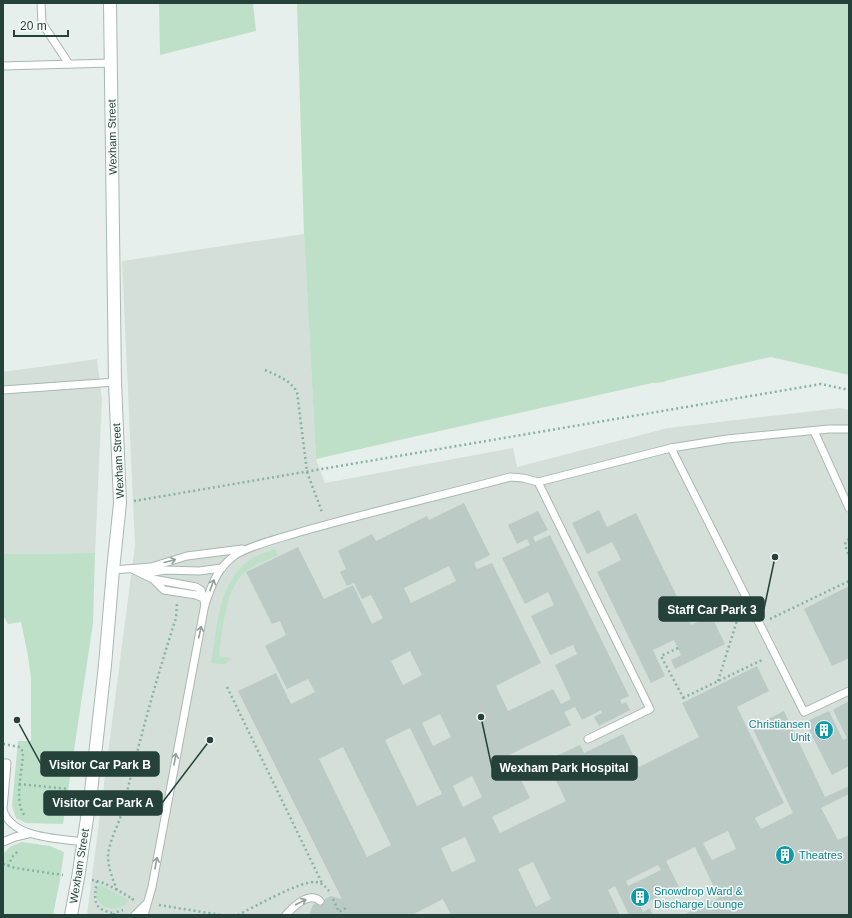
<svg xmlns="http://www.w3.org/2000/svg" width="852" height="918" font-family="Arial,sans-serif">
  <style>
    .built { fill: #d4dfda }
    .green { fill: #bfe0c8 }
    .building { fill: #bbcac4; fill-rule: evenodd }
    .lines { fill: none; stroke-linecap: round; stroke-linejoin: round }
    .service-casing { stroke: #a8b8b2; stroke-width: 9 }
    .tertiary-casing { stroke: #a8b8b2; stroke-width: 14 }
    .path { stroke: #86b3a5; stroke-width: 2.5; stroke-dasharray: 2 3; stroke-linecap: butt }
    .service { stroke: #fff; stroke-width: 7 }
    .tertiary { stroke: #fff; stroke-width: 12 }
    .oneway { stroke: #92a09c }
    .labels { text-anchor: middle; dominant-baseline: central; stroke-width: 3; stroke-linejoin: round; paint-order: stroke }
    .street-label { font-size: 11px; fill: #24423a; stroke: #f7fbf9 }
    .culture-label { font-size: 11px; fill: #0d838f; stroke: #f7fbf9; text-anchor: start }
    .leader { fill: none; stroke: #24423a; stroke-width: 1.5 }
    .callout-dot { fill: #24423a; stroke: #f7fbf9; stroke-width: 1.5 }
    .callout { fill: #24423a; stroke: #24423a; stroke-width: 1.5 }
    .callout-label { font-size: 12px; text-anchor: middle; font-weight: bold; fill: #fff }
  </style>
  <rect width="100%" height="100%" fill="#e6efeb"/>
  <g class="built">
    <polygon points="304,234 316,459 325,483 513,448 517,467 668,428 840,408 849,410 849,915 87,915 135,545 122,261"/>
    <polygon points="97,359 102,399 95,553 3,554 3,372"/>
  </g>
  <g class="green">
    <polygon points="159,3 253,3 256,31 160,55"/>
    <polygon points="297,3 849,3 849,375 771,357 665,381 665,382 652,383 316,459 304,234"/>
    <path d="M275,549L278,555C268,560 248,567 241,576C225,594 222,633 219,656L231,658C227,667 219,664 211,663C217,628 218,583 249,560C256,555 267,552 275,549Z"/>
    <polygon points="95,553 93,623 63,824 26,823 16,818 12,806 18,741 31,741 31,678 28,656 21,622 8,624 3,615 3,554"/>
    <polygon points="22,842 50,846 64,852 60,880 53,915 3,915 3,854 11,846"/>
    <path d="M99,884L129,900C116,918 86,904 99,884Z"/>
  </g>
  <g class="building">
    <path d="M464,503L490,555L474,563L477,569L492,563L541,663L496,686L508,711L553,689L561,704L571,699L555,665L577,654L573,645L550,655L531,616L554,605L548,592L525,604L502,558L530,545L527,539L517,544L508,525L538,511L548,530L533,537L535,542L550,535L629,696L620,700L622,704L626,702L630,710L599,726L594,717L602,713L601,710L582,720L575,707L564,712L571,725L509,755L530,798L492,817L500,833L566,801L551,770L556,767L552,758L580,745L584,753L623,734L639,767L699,737L682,703L757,666L769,691L737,707L784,803L755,818L761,829L793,813L752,727L784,711L825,797L849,786V794L821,808L838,840L849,835V915H683L719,898L695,847L666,861L679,887L640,906L643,912L650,908L653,915H629L615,886L608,890L620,915H451L443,899L412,915H309L313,905L331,896L342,899L238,691L276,673L291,704L315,692L308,679L287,689L265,646L286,635L280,621L272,624L246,572L298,547L324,599L353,585L372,624L383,618L371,595L362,599L354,583L347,586L340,572L346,569L338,551L372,534L376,541L427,516L429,520ZM449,566L456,581L411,603L404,588ZM410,651L422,675L403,685L391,661ZM440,714L451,737L433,746L422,723ZM410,728L442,794L417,806L385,740ZM343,747L391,845L367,857L319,759ZM472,776L482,797L463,807L453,786ZM728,831L736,849L712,860L703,843ZM465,837L476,861L452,872L441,848ZM533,862L551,899L536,907L518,869ZM658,865L661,870L628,886L626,881Z"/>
    <polygon points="599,510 607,527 636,513 691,625 711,615 725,644 675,669 671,660 681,655 674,640 653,650 665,676 651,683 597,572 621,560 612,542 587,554 572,523"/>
    <polygon points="849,586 849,658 832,666 804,609"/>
    <polygon points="849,701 849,766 832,775 805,722 829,711 843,740 847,738 833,710"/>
  </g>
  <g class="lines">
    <g class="service-casing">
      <g id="service">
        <polyline points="41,3 42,23 69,64"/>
        <polyline points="3,66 111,63"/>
        <polyline points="3,390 115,382"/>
        <polyline points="814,431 849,508"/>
        <polyline points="671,448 804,712 849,691"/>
        <polyline points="538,482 671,448 727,439 829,429 849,429"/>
        <polyline points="132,569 153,579 196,587 201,590 205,604"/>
        <polyline points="113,570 151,567 187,556 242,549"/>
        <polyline points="143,574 165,570 199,571 222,568"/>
        <polyline points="153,579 164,590 196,595 205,599"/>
        <polyline points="3,763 7,763 3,809"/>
        <path d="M3,810C12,839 58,838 84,842"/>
        <polyline points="3,842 15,837 28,834"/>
        <polyline points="135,915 145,905"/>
        <path d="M144,915L152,887L205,604C213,583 216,570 234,556C247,546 284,537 300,532C370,512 440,496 510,477L523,478L538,482L650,709L588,739"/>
        <path d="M286,915C293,907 309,891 320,901"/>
      </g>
    </g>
    <g class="tertiary-casing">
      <polyline id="tertiary" points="71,915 78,878 91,792 105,665 113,570 120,503 115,382 110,3"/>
    </g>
    <g class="path">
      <path d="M265,370C278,376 290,380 297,392L307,472L322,512"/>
      <polyline points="134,501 821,384 849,390"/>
      <polyline points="849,539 846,541 845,545 849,556"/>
      <polyline points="770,619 849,581"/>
      <polyline points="678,648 661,656 685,701"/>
      <polyline points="718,681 740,611"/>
      <polyline points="227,687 322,883"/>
      <polyline points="683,698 764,659"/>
      <path d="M3,744L20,747L23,752C23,770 13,801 25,816"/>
      <polyline points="19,784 68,789"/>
      <polyline points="3,864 15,868 63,875"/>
      <polyline points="8,866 13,856 19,850"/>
      <path d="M92,880C106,882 120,892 133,899L132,900"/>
      <path d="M97,881C94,899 92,910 114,913"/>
      <path d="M117,890C113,880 109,870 108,858C108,842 118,827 122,812C138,747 155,682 176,618L177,604"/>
      <polyline points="333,899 339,912 346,908"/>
      <polyline points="159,905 221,915"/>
      <polyline points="114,915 114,913 123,910"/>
      <path d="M238,915C254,907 302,880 316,882C322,883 325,886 329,891"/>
    </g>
    <use href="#service" class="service"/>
    <use href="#tertiary" class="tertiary"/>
  </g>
  <defs><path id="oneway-shaft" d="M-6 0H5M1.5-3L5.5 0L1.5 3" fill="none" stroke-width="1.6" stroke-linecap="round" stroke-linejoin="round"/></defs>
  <g class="oneway">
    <use href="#oneway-shaft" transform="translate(170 561) rotate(-15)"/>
    <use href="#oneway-shaft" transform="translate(212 585) rotate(-70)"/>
    <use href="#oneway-shaft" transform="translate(200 632) rotate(-78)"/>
    <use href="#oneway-shaft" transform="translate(175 759) rotate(-80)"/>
    <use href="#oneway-shaft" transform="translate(156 863) rotate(-80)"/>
    <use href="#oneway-shaft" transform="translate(301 902) rotate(-28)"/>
  </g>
  <defs>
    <g id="building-disc" transform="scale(1)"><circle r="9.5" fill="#0f9aa8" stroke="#f7fbf9"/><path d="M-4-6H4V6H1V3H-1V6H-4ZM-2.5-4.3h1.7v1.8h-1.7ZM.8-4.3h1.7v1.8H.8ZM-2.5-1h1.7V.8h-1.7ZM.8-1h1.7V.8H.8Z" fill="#fff"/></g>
  </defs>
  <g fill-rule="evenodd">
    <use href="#building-disc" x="824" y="730"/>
    <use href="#building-disc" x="785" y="855"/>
    <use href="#building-disc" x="640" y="897"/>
  </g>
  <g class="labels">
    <g class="street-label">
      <text transform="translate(112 137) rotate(-91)">Wexham Street</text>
      <text transform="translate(118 461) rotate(-93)">Wexham Street</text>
      <text transform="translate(79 866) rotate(-81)">Wexham Street</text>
    </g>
    <g class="culture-label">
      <text x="810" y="724" text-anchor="end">Christiansen<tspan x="810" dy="13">Unit</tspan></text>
      <text x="799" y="855">Theatres</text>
      <text x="654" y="891">Snowdrop Ward &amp;<tspan x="654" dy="13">Discharge Lounge</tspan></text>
    </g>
  </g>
  <path class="leader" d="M775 557L764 609M17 720L41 764M481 717L492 768M210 740L162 803"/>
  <g class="callout-dot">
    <circle cx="775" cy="557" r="4"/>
    <circle cx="17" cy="720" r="4"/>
    <circle cx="481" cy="717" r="4"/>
    <circle cx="210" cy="740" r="4"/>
  </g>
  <g class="callout">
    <rect x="659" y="597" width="105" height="24" rx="4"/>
    <rect x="41" y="752" width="118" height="24" rx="4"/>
    <rect x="492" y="756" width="145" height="24" rx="4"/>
    <rect x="44" y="791" width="118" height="24" rx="4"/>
  </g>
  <g class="callout-label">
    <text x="712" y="614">Staff Car Park 3</text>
    <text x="100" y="769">Visitor Car Park B</text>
    <text x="564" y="772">Wexham Park Hospital</text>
    <text x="103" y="807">Visitor Car Park A</text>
  </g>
  <rect width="852" height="918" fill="none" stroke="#24423a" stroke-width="8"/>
  <path d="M14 30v6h54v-6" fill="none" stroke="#24423a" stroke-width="2"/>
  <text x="20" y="30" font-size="12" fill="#24423a" stroke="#f7fbf9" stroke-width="3" paint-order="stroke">20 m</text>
</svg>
